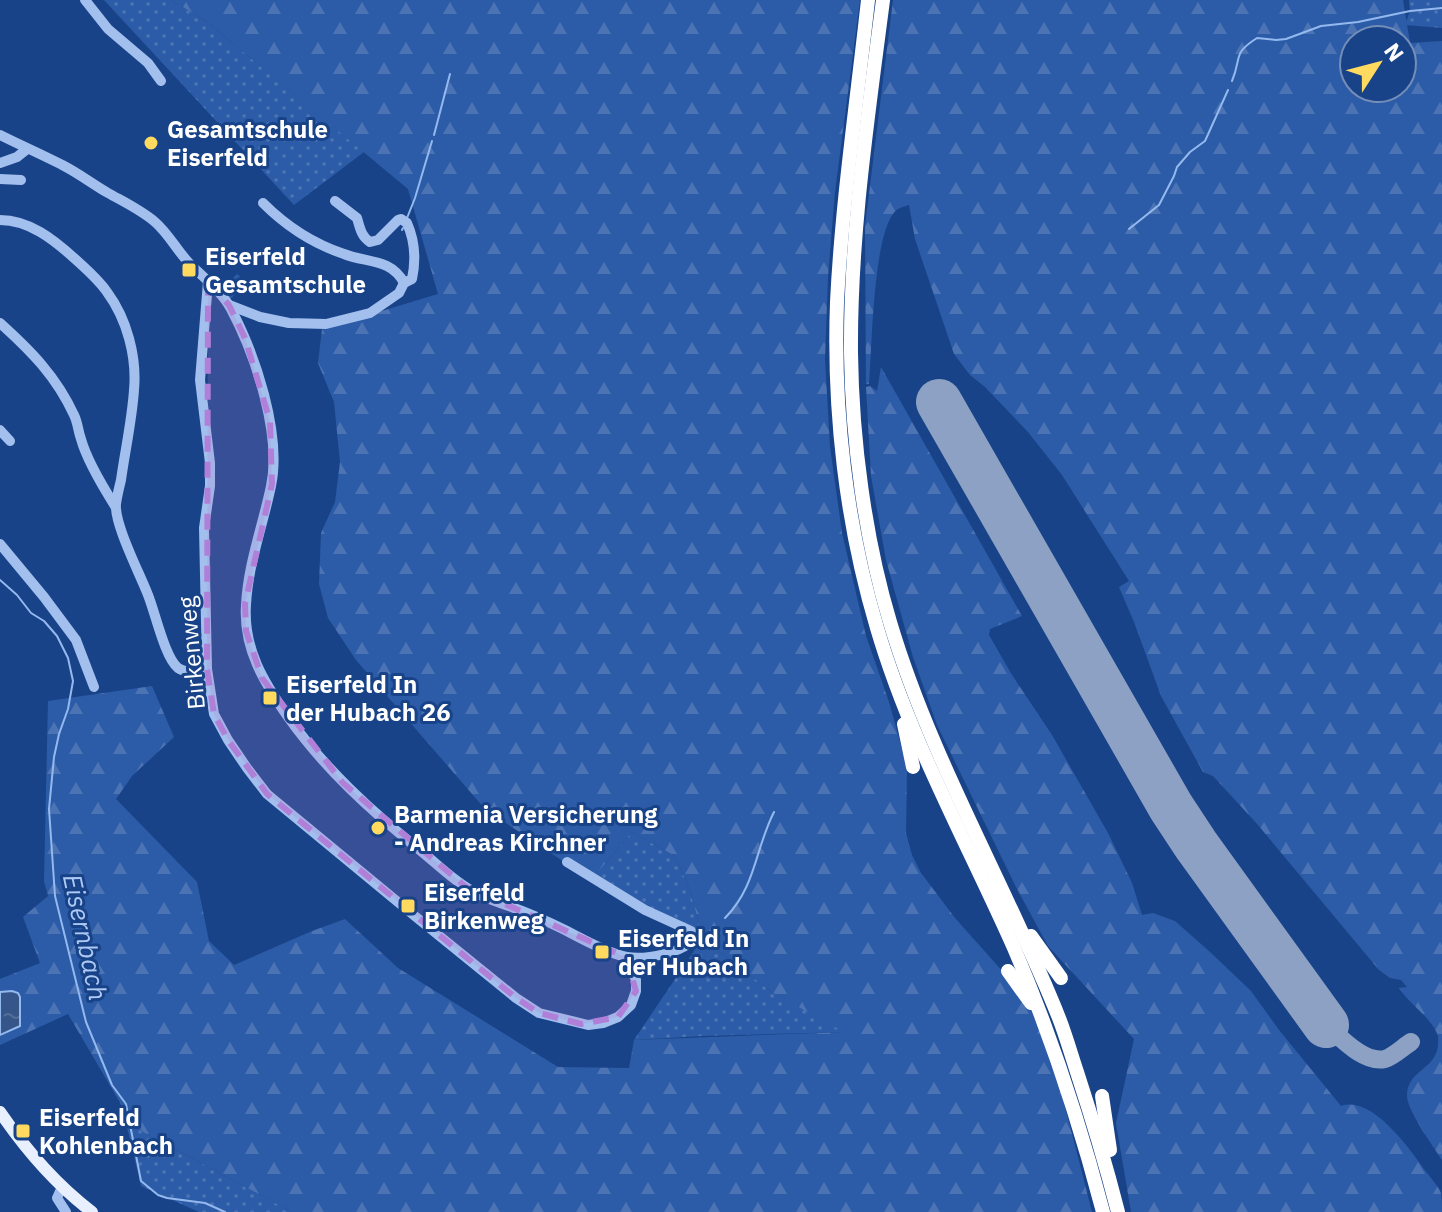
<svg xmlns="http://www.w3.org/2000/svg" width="1442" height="1212" font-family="'IBM Plex Sans',sans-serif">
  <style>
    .grass { fill: url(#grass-dots) }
    .forest { fill: url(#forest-firs); fill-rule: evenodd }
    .park { fill: url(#park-tufts) }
    .water { fill: url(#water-ripples); stroke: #94b9ef; stroke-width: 2 }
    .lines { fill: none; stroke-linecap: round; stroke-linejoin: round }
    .stream { stroke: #94b9ef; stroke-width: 2 }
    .taxiway { stroke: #8ca1c4; stroke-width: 18 }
    .runway { stroke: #8ca1c4; stroke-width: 46 }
    .minor { stroke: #a2bfed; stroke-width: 10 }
    .major { stroke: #e8efff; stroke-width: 12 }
    .highway { stroke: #fff; stroke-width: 14 }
    .marked { fill: #b080d9; fill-opacity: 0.2; stroke: #b080d9; stroke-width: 6; stroke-dasharray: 16 10; stroke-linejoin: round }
    .poi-dot { fill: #ffda5e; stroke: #194388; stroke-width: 3 }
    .labels { text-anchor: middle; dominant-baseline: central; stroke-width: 6; stroke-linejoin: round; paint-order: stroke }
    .poi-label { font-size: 24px; font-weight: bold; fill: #fff; stroke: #194388; text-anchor: start }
    .street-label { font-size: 24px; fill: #fff; stroke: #194388 }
    .water-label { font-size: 26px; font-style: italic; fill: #adc9f4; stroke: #194388 }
  </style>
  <defs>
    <pattern id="grass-dots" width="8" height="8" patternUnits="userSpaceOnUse" patternTransform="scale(2)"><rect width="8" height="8" fill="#2c5ca7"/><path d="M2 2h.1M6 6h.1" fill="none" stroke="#4c74b4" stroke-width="1.8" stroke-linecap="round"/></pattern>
    <pattern id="forest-firs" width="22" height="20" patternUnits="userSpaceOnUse" patternTransform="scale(2)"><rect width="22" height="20" fill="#2c5ca7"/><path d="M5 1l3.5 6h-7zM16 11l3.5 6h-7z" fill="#4c74b4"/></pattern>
    <pattern id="park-tufts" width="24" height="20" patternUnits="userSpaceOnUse" patternTransform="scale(2)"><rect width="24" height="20" fill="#2c5ca7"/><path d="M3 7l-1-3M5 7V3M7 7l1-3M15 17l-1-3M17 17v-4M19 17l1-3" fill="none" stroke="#4c74b4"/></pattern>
    <pattern id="water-ripples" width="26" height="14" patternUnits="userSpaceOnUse" patternTransform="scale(2)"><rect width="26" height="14" fill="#365588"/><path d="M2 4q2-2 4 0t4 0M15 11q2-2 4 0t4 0" fill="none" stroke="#546e9a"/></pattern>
  </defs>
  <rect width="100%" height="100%" fill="#194388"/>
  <g class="grass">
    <polygon points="104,0 171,0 206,21 364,152 294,205"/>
    <polygon points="1409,0 1442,0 1442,28 1405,25 1410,11"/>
    <polygon points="632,832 675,856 690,890 703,939 773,993 846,1032 702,1036 634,1040 702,939 591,880"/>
    <polygon points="122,1106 143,1132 292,1212 199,1212 141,1186"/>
  </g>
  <g class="forest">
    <polygon points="171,0 860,0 835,192 828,277 825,359 830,447 842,533 866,636 889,702 907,767 906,833 912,855 921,873 955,918 1028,1000 1058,1079 1092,1212 292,1212 143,1132 122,1106 68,1014 0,1045 0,1035 20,1026 12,992 0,992 0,979 40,963 23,917 48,896 44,881 48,701 152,686 174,737 132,776 116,799 197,882 209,941 234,965 312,931 345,919 398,968 558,1067 629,1068 634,1040 844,1032 773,993 703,939 690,890 675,856 632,832 591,880 485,809 356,660 328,618 319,584 321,533 335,502 340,462 334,402 318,363 322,329 438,294 408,189 206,21"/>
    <path d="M893,0H1403L1410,43L1442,41V1160C1433,1146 1407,1110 1407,1096C1407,1067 1442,1071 1438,1036C1432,1018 1410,1005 1399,988L1407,987L1401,980L1390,978L1379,970L1258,825L1213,776L1203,772L1161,696L1134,622L1119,587L1129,581L1062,475L1028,432L985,387L970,375L954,354L915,239L909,205C902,207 897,208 893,214C873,241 872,347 869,384H866L865,226ZM1402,40V88H1354V40Z"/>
    <path d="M881,367L1022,616L990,629L989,635L1012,675L1052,735L1108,833L1132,883L1142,915L1153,913L1175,921L1210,952L1251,991L1279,1030L1341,1106C1372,1095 1410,1149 1426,1172C1431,1178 1438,1186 1441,1193C1442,1198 1442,1206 1442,1212H1131L1116,1123L1134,1039L1048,946L1016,887L937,725L913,657L886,560L871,476L866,387L870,386L877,391Z"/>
  </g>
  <polygon class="park" points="237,274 247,283 229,300 219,292"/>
  <polygon class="water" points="12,991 18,993 20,997 20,1026 0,1035 0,992"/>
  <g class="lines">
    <g class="stream">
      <path d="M1232,81C1242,57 1232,54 1257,38L1276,40L1286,39L1321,26L1358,22L1410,11L1442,8"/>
      <polyline points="434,135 450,74"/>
      <polyline points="407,218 415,198 432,141"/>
      <polyline points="1129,229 1159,205 1174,176 1177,167 1190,152 1205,141 1228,90"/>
      <polyline points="402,230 403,228"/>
      <polyline points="0,580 17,595 31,613 44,621 57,636 68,658 73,681 68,709 59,734 54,757 49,809 55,896 86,1022 112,1085 126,1104 141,1181 158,1195 167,1198 205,1203 225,1212"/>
      <path d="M725,918C756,887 755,849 774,812"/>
    </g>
    <path class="taxiway" d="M1326,1025C1340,1037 1364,1064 1385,1059C1394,1056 1403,1047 1411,1042"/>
    <polyline class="runway" points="939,402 1171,807 1196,845 1326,1025"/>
    <g class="minor">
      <polyline points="85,0 108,29 148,63 161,81"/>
      <path d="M0,135C22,146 45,156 66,167C81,175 94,185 108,193C124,202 141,210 155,222C169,234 177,251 190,264C204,278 222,292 231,309C255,354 282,434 271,486C263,525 248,564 246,605C243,649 264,682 288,717C325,769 371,811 421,851C437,864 452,879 469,889C481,897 495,901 509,906C528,913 547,921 565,930C578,937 613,955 627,957C646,960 683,953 695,938L691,931L645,910L567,862"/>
      <polyline points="0,163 17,157 27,149"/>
      <polyline points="0,179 21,180"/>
      <path d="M263,203C285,225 314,244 344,254C366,263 391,258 404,283"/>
      <path d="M0,220C29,220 53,239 74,258C85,268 98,279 107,292C127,319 137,357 134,390C132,420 125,451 121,480C119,488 117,496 116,504C114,524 140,574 148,595C155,612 165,658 178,668C187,674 198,672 207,669"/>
      <polyline points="208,282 200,380 210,463 210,486 204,528 207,669 214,714 228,740 247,768 267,794 416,917 516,998 539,1013 588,1025 603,1023 618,1017 631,1005 636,991 636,980 626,957"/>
      <path d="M229,305L260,317L289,323L326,324L370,313L399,293L404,283L412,279C416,260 415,241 407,223L401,219L398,220L378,240L370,242C361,236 360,228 357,218L335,201"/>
      <path d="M0,323C31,351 56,376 74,415C78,423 78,431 81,439C87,461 103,487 115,506"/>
      <polyline points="0,430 10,441"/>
      <polyline points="0,544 44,597 76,640 94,687"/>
      <polyline points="62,1187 57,1198 66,1212"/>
    </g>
    <path class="major" d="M0,1112C26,1150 55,1184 92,1212"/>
    <g class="highway">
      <path d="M868,0C857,101 842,201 837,302C833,411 846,524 877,628C910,740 967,842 1014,948C1051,1035 1079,1120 1103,1212"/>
      <path d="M883,0C868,117 850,235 851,353C852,440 865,539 890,622C931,760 1006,885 1059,1018C1066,1036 1071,1054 1077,1072C1092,1118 1106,1165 1118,1212"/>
      <polyline points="904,724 913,767"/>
      <polyline points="1031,936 1061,978"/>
      <polyline points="1008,971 1031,1003"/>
      <polyline points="1102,1096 1110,1150"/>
    </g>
  </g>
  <path class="marked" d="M208,282L229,305L245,338L270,421L272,484L245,604L246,631L262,678L343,783L466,887L626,957L636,991L618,1017L581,1024L539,1013L516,998L267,794L228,740L214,714L207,669Z"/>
  <g class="poi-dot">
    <circle cx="151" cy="143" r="8"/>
    <rect x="181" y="262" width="16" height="16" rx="4"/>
    <rect x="262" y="690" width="16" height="16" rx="4"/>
    <circle cx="378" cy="828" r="8"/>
    <rect x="400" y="898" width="16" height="16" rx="4"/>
    <rect x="594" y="944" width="16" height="16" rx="4"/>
    <rect x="15" y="1123" width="16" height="16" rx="4"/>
  </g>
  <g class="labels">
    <g class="poi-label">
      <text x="167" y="129">Gesamtschule<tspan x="167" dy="28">Eiserfeld</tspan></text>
      <text x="205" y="256">Eiserfeld<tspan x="205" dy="28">Gesamtschule</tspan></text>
      <text x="286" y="684">Eiserfeld In<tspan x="286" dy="28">der Hubach 26</tspan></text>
      <text x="394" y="814">Barmenia Versicherung<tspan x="394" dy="28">- Andreas Kirchner</tspan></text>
      <text x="424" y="892">Eiserfeld<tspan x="424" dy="28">Birkenweg</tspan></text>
      <text x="618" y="938">Eiserfeld In<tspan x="618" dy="28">der Hubach</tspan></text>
      <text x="39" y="1117">Eiserfeld<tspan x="39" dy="28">Kohlenbach</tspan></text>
    </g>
    <g class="street-label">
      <text transform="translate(191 653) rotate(-95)">Birkenweg</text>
    </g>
    <g class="water-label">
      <text transform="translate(86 937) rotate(78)">Eisernbach</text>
    </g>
  </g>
  <g transform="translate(1378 64) rotate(54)"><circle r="38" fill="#194388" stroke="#758eb8" stroke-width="2"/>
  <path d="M0-6L14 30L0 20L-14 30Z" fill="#ffda5e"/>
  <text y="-12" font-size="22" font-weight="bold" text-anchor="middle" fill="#ffffff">N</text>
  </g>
</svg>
